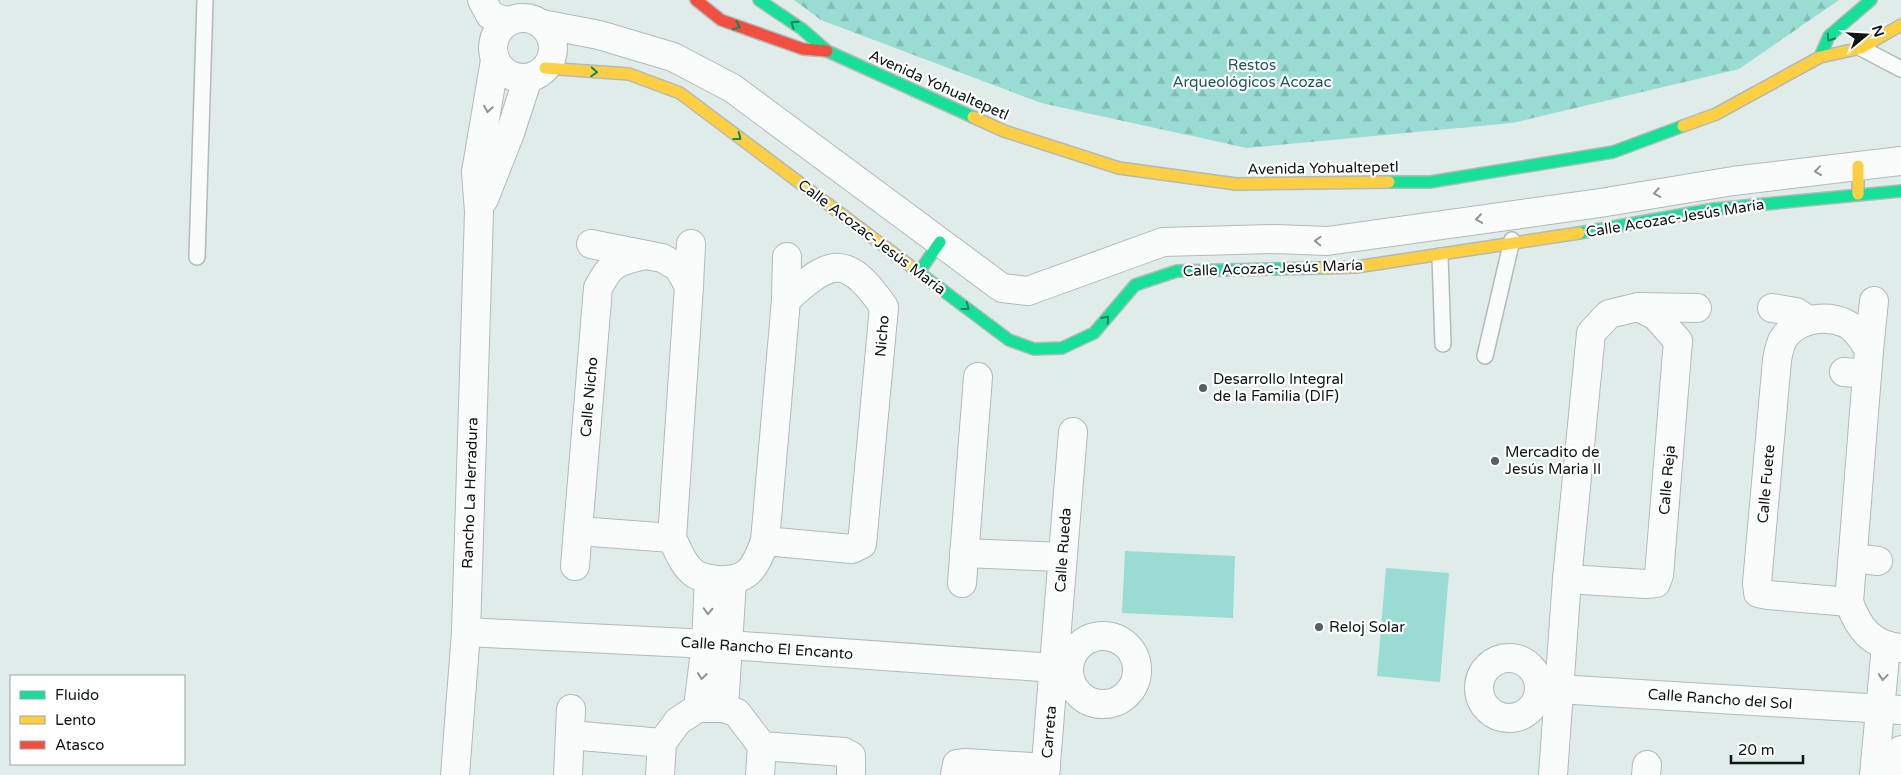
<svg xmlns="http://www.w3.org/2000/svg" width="1901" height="775" font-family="'Varela Round',sans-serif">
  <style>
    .forest { fill: url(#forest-firs) }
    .pitch { fill: #98dcd3 }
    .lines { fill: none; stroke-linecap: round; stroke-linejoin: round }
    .lane-casing { stroke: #b1bab8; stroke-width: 18 }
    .street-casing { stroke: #b1bab8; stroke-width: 30 }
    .fast-casing { stroke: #b1bab8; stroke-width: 14 }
    .slow-casing { stroke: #b1bab8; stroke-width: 14 }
    .jam-casing { stroke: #b1bab8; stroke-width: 14 }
    .lane { stroke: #fafcfc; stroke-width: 15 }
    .street { stroke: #fafcfc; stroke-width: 28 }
    .fast { stroke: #16e098; stroke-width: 11 }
    .slow { stroke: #ffcf43; stroke-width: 11 }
    .jam { stroke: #f24e42; stroke-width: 11 }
    .oneway { stroke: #12855d }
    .oneway2 { stroke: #909494 }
    .poi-dot { fill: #58605f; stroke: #fff; stroke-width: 2 }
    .labels { text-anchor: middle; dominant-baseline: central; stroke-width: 4.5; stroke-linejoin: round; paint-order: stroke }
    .park-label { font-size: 15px; fill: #1c5952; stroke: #fff }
    .street-label { font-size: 15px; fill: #0e1514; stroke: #fff }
    .poi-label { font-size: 15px; fill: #0e1514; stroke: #fff; text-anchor: start }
  </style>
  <defs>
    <pattern id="forest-firs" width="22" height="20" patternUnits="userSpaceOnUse" patternTransform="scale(1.25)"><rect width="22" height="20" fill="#98dcd3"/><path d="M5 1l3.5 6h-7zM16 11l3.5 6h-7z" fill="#82bcb4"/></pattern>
  </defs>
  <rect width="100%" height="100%" fill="#e0ecea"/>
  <polygon class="forest" points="794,0 1839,0 1739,69 1512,123 1247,148 1041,103 821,20"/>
  <g class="pitch">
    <polygon points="1125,551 1235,556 1233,618 1122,613"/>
    <polygon points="1386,568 1449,573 1440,682 1377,676"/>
  </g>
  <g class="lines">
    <g class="lane-casing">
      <g id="lane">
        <polyline points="1861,48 1901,69"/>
        <polyline points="1440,256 1443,344"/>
        <polyline points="197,257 205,0"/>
        <polyline points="1485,356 1512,240"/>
      </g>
    </g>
    <g class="street-casing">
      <g id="street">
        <polyline points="482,0 490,15 507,22"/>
        <circle cx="523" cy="48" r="30"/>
        <polyline points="542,24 599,35 673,57 732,88 1002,288 1028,291 1163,242 1276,239 1327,241 1600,203 1733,181 1901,161"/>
        <polyline points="484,199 510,133 528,78"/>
        <path d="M591,244L662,258L678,267L689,286L672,538C678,550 683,566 695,574C701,578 710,579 717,580C748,582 755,568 765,541L786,300C831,258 847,254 884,307L862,544L852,549L765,541"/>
        <polyline points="689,286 691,244"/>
        <polyline points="786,300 787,257"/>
        <polyline points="1772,308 1796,312 1808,320"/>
        <polyline points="1869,350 1874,301"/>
        <polyline points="1844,372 1867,374"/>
        <polyline points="578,531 672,538"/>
        <polyline points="964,553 1062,557"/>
        <polyline points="1853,558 1878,561"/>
        <path d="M575,566L598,288C612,261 617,262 645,255"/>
        <polyline points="1567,579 1646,584 1656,583 1659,575 1678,341 1656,316 1638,307"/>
        <polyline points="962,583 978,377"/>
        <path d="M1849,602L1768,595L1758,593L1757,583L1777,360C1778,354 1780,346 1782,341C1794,319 1824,314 1845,323C1856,328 1863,340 1869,350L1849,602C1859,629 1871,645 1901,648"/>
        <polyline points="466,632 728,645 1069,669"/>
        <circle cx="1103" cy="670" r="34"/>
        <circle cx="1509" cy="688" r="30"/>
        <polyline points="1541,688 1901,710"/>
        <polyline points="698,708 706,643 709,579"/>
        <polyline points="724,708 732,581"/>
        <polyline points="570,735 662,743"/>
        <polyline points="762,746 844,752 851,756 851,775"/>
        <polyline points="455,775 466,632 479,212 476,172 495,60"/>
        <polyline points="568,775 571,709"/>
        <polyline points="660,775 662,743 678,721 698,708 724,708 737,713 762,746 760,775"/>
        <polyline points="955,775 957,764 966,763 1046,768"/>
        <polyline points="1045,775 1073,432"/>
        <polyline points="1553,775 1567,579 1591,333 1609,314 1638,307 1697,308"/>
        <polyline points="1646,775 1647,765"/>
        <polyline points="1874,775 1886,646"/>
        <polyline points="1898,775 1901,750"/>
      </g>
    </g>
    <g class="fast-casing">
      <g id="fast">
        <polyline points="759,0 802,29 827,51 973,117"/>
        <polyline points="1820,57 1829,36 1871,0"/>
        <polyline points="1389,182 1430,182 1613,152 1683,126"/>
        <polyline points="1579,233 1714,209 1901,191"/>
        <polyline points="913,268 1009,340 1034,349 1062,348 1094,333 1135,285 1177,271 1322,268"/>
        <polyline points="919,272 940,242"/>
      </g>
    </g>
    <g class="slow-casing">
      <g id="slow">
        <polyline points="545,68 629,74 680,93 913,268"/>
        <polyline points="973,117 1004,131 1119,168 1236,184 1389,182"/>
        <polyline points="1683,126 1716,114 1820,57 1861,48 1901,25"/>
        <polyline points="1858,166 1858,194"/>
        <polyline points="1322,268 1356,267 1579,233"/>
      </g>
    </g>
    <g class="jam-casing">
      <polyline id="jam" points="696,0 721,20 803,49 827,51"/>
    </g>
    <use href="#lane" class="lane"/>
    <use href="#street" class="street"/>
    <use href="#fast" class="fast"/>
    <use href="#slow" class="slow"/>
    <use href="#jam" class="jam"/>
  </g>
  <defs><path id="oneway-chevron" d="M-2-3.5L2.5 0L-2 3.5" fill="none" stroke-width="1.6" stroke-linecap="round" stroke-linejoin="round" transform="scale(1.25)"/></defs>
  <g class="oneway">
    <use href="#oneway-chevron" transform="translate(794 24) rotate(-146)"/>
    <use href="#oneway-chevron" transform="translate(737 26) rotate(21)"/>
    <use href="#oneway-chevron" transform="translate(1830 38) rotate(125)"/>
    <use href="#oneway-chevron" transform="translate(594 72) rotate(3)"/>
    <use href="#oneway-chevron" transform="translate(738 137) rotate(37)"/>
    <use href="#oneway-chevron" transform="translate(966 307) rotate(37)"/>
    <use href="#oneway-chevron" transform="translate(1106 319) rotate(-49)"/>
  </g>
  <g class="oneway2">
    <use href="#oneway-chevron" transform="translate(488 109) rotate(99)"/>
    <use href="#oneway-chevron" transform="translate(1818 171) rotate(173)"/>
    <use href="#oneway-chevron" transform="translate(1657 193) rotate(171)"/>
    <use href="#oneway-chevron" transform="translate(1479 219) rotate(172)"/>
    <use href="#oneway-chevron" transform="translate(1318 241) rotate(-178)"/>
    <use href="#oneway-chevron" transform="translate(708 611) rotate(93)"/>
    <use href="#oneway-chevron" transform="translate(702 676) rotate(96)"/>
    <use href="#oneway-chevron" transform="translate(1883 677) rotate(95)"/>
  </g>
  <g class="poi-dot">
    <circle cx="1203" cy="388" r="5"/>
    <circle cx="1495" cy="461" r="5"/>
    <circle cx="1319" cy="627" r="5"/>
  </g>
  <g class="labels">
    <g class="park-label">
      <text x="1252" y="65">Restos<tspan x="1252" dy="17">Arqueológicos Acozac</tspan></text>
    </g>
    <g class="street-label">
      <text transform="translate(939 85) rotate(24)">Avenida Yohualtepetl</text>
      <text transform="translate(1323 168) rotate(-1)">Avenida Yohualtepetl</text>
      <text transform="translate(1675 218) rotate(-9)">Calle Acozac-Jesús María</text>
      <text transform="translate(872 237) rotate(37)">Calle Acozac-Jesús María</text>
      <text transform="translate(1273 268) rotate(-2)">Calle Acozac-Jesús María</text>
      <text transform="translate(882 336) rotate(-85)">Nicho</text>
      <text transform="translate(589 397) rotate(-85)">Calle Nicho</text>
      <text transform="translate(1667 480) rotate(-85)">Calle Reja</text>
      <text transform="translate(1766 484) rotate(-85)">Calle Fuete</text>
      <text transform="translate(470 493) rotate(-88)">Rancho La Herradura</text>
      <text transform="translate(1063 550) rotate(-86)">Calle Rueda</text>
      <text transform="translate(767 648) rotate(4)">Calle Rancho El Encanto</text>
      <text transform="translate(1720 699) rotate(4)">Calle Rancho del Sol</text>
      <text transform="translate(1049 732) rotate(-85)">Carreta</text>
    </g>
    <g class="poi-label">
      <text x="1213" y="379">Desarrollo Integral<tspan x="1213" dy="17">de la Familia (DIF)</tspan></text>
      <text x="1505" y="452">Mercadito de<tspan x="1505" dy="17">Jesús Maria II</tspan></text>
      <text x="1329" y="627">Reloj Solar</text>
    </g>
  </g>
  <rect x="10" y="675" width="175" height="90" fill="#ffffff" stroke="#9fa1a1"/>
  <rect x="20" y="691" width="25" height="8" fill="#16e098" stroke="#9fa1a1"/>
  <text x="55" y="700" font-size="15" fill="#0e1514">Fluido</text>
  <rect x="20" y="716" width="25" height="8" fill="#ffcf43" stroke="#9fa1a1"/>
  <text x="55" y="725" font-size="15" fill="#0e1514">Lento</text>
  <rect x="20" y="741" width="25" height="8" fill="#f24e42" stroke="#9fa1a1"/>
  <text x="55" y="750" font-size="15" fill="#0e1514">Atasco</text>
  <g transform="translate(1866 35) rotate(72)" stroke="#ffffff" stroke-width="4" paint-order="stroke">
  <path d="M0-4L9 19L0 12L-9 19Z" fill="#0e1514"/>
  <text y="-8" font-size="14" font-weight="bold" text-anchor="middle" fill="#0e1514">N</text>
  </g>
  <path d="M1731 755v8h72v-8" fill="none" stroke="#0e1514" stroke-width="2.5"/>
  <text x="1738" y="755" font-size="15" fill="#0e1514" stroke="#ffffff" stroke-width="4" paint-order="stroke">20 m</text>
</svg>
